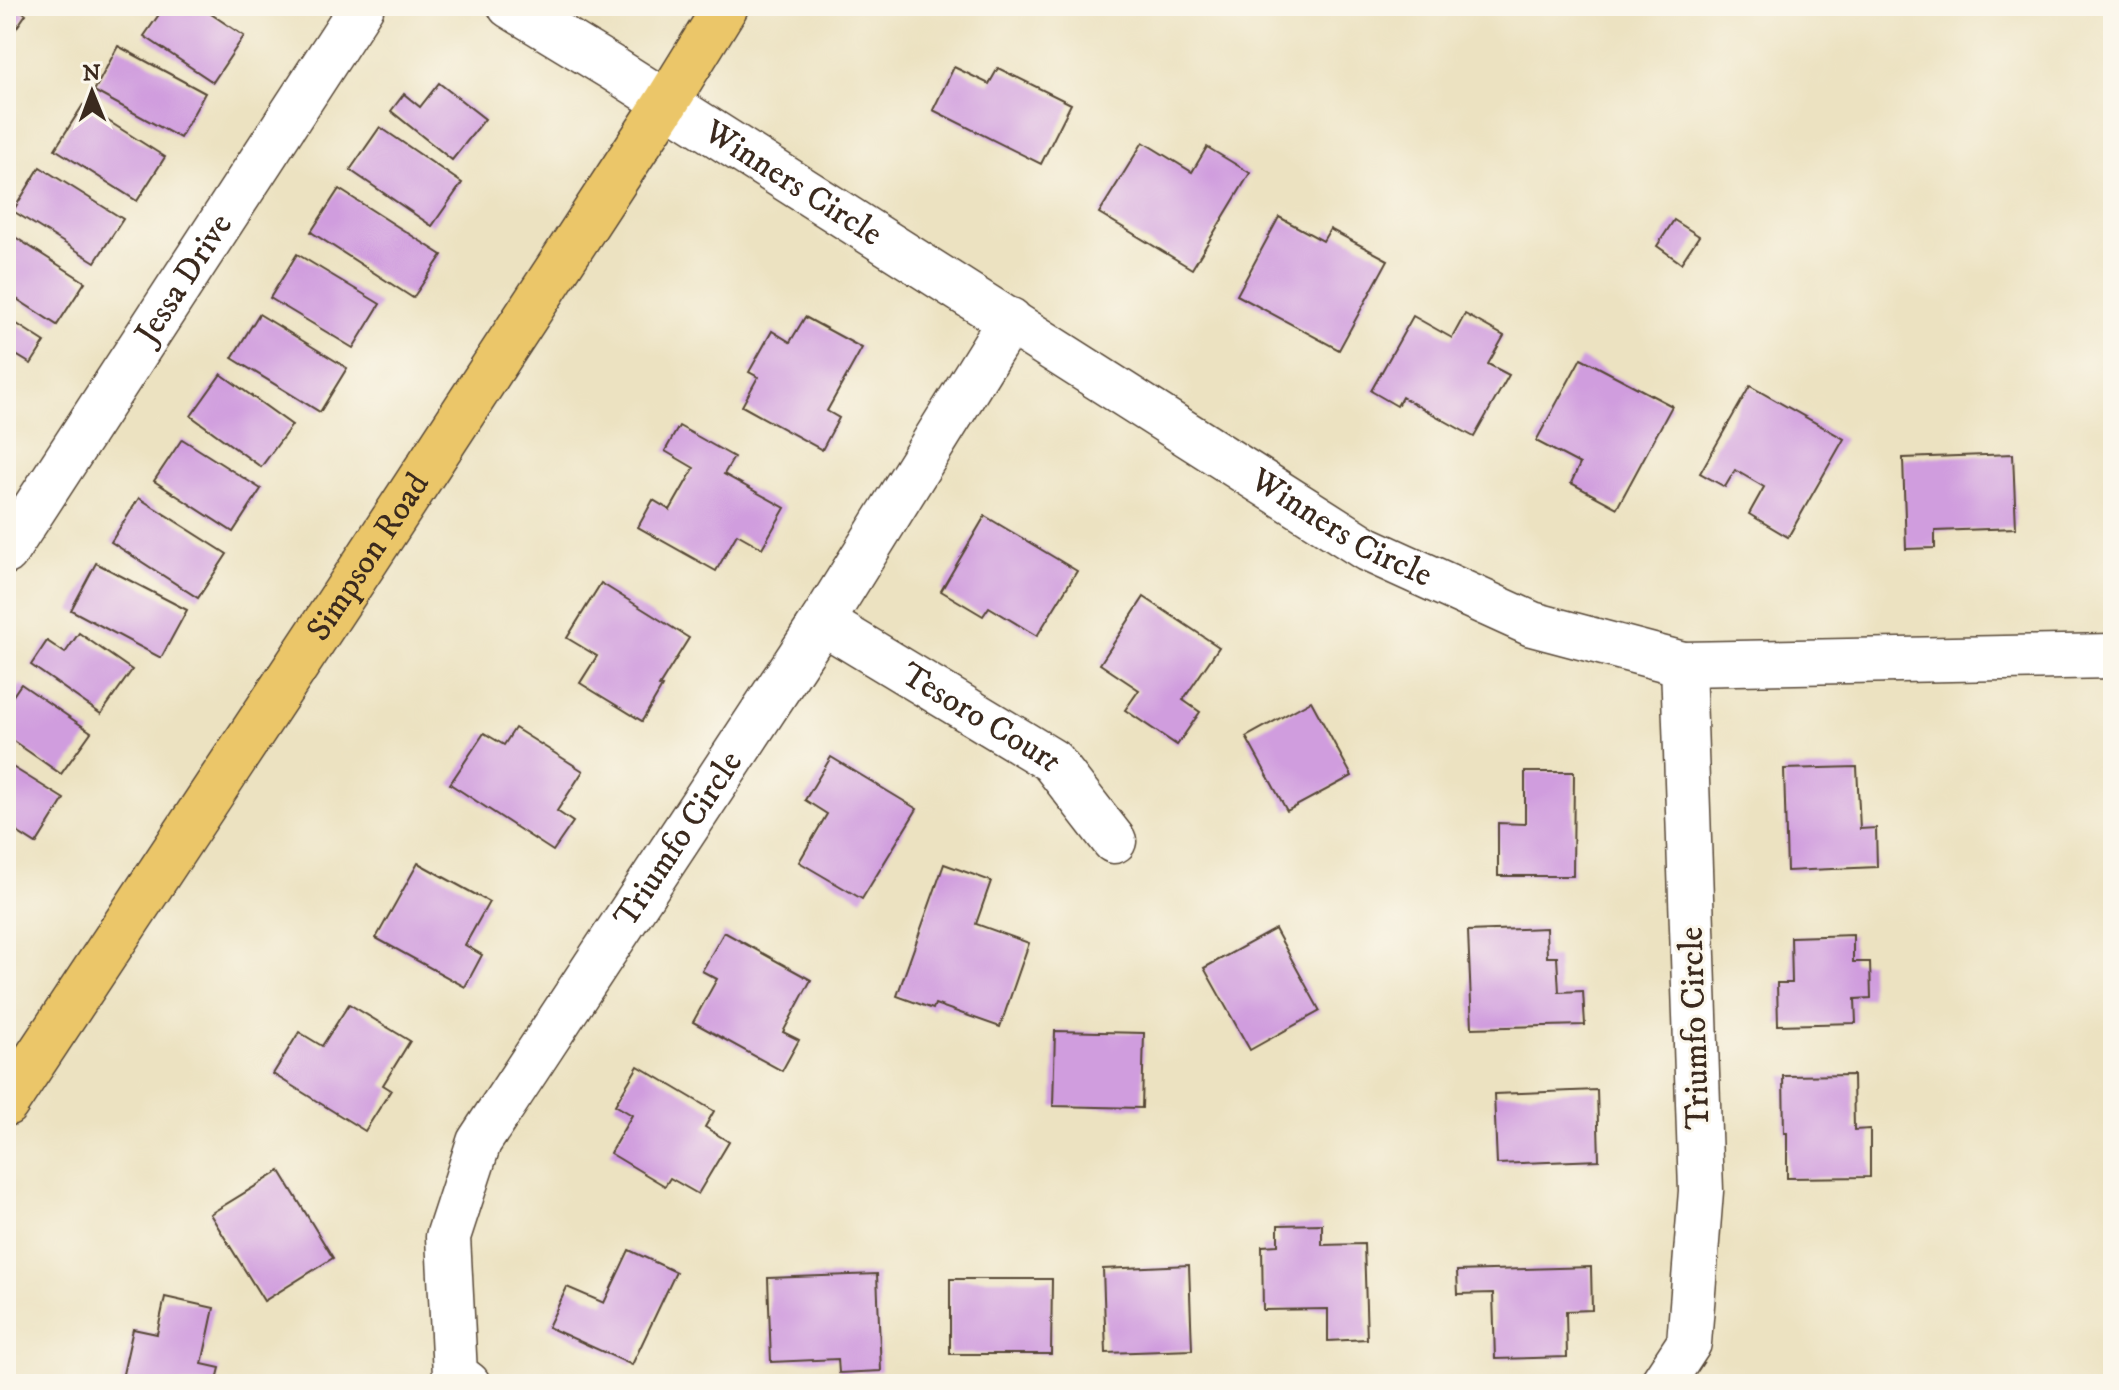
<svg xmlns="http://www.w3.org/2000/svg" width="2119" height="1390" font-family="'IM FELL DW Pica',serif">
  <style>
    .building { fill: #d09dde }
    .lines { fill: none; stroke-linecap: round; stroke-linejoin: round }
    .minor-casing { stroke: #564636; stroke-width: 47 }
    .major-casing { stroke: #564636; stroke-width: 47 }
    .minor { stroke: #fff; stroke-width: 44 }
    .major { stroke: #ebc669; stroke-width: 44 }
    .labels { text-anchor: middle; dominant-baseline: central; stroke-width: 6; stroke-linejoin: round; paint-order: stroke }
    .street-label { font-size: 34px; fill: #3b2a1e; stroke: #fbf7ec }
  </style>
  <rect width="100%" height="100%" fill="#fbf7ec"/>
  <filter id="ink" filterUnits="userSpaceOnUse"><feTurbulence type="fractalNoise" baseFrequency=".0125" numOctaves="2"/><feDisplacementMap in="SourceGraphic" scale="16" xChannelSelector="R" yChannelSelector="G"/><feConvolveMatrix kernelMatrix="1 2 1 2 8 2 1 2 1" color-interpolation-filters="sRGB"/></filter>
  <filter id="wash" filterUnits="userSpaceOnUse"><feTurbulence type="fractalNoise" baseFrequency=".006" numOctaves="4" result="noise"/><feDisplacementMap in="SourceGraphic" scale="32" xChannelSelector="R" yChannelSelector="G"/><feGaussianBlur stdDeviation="1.8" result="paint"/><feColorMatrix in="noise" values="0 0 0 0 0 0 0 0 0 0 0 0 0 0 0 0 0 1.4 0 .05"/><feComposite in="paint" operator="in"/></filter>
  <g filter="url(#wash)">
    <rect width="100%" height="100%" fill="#ece2c1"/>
    <g id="blocks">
      <g class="building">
        <polygon points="6,6 13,6 26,14 6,43"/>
        <polygon points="165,6 199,6 244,36 213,82 144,36"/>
        <polygon points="118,46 205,93 180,138 94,91"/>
        <polygon points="954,67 989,84 998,68 1071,104 1041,164 933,110"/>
        <polygon points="439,83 485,119 452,160 391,111 404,94 420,107"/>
        <polygon points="83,105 165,157 137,201 55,149"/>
        <polygon points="380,127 462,183 432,226 350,170"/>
        <polygon points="1143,142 1192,172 1207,147 1250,173 1192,269 1099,213"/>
        <polygon points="40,167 123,219 95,262 13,211"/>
        <polygon points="339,189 442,255 413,298 311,232"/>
        <polygon points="1279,217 1323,241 1330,229 1388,260 1339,350 1237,295"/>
        <polygon points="1674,220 1699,236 1681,263 1657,246"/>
        <polygon points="15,237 85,282 57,325 6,292 6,250"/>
        <polygon points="297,254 380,304 353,348 270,298"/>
        <polygon points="259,314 347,368 320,412 232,358"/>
        <polygon points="1465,314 1504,336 1488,364 1509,375 1474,437 1402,397 1397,406 1371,391 1413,316 1452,338"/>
        <polygon points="6,317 45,342 31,364 11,352 6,361"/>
        <polygon points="805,317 862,348 827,411 839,418 822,450 742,406 758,377 749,372 772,331 790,342"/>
        <polygon points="1581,358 1672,406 1617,508 1571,483 1580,464 1536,441"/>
        <polygon points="221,374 292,425 261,467 191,416"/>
        <polygon points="1750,386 1844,439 1788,537 1749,514 1764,487 1735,470 1725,487 1700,473"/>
        <polygon points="679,426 734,457 724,474 785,508 762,548 737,534 716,571 638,527 653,500 670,510 694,468 665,451"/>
        <polygon points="182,439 261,489 233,532 154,481"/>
        <polygon points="2013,454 2016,528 1935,531 1935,548 1906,549 1903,458"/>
        <polygon points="139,498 227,554 198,598 111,542"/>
        <polygon points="985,516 1077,571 1037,636 989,607 983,616 941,591"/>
        <polygon points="96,563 187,610 161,658 71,610"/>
        <polygon points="601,583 689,638 659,686 662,687 642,721 580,683 597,656 567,638"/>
        <polygon points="1144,597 1219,647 1183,700 1200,712 1177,745 1125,710 1139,690 1100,664"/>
        <polygon points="79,633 132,670 101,714 31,665 47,641 65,653"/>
        <polygon points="21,684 91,732 61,774 6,736 6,706"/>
        <polygon points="1311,701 1352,776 1287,811 1246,737"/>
        <polygon points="515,728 583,771 557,811 573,822 553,851 450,784 484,733 504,745"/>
        <polygon points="831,757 917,809 862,899 799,862 827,814 805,800"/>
        <polygon points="6,763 64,799 36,844 6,825"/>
        <polygon points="1857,767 1860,829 1876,828 1877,867 1787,871 1784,769"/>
        <polygon points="1525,772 1574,772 1573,876 1498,876 1498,823 1525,824"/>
        <polygon points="418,863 489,902 465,945 482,955 465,987 376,938"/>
        <polygon points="944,864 991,881 976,924 1029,943 1000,1027 935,1004 933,1009 897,996"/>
        <polygon points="1546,928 1547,957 1557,957 1559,992 1583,991 1585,1025 1472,1028 1468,931"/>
        <polygon points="1275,929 1320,1011 1250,1050 1204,968"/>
        <polygon points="724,932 811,980 783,1032 799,1040 782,1071 693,1022 717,979 702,971"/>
        <polygon points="1853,935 1853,962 1870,962 1871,998 1855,999 1856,1023 1778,1025 1777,983 1792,983 1791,937"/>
        <polygon points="349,1004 410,1041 383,1085 391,1090 365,1131 273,1074 299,1032 322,1046"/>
        <polygon points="1055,1031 1144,1033 1142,1108 1053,1106"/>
        <polygon points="638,1066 714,1111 705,1127 729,1142 698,1194 670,1178 665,1186 610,1153 632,1115 615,1105"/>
        <polygon points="1853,1075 1854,1130 1870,1129 1870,1177 1787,1178 1787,1133 1784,1133 1783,1076"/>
        <polygon points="1597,1090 1599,1160 1497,1164 1494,1094"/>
        <polygon points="280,1171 333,1258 264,1301 210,1214"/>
        <polygon points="1322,1224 1322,1245 1364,1244 1367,1339 1328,1341 1328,1309 1263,1310 1262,1246 1278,1245 1278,1225"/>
        <polygon points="629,1250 676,1272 632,1365 548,1327 567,1287 604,1303"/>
        <polygon points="1189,1265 1192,1350 1106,1353 1103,1269"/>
        <polygon points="1591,1267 1592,1310 1566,1311 1567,1357 1495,1359 1493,1293 1458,1294 1457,1271"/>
        <polygon points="877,1274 881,1371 839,1373 838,1359 771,1362 768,1278"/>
        <polygon points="950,1279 1052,1279 1051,1354 950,1354"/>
        <polygon points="165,1297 214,1308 202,1364 220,1368 216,1384 121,1383 133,1329 157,1334"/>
      </g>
    </g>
  </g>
  <g filter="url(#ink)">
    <use href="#blocks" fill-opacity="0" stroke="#564636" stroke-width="2"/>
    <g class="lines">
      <g class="minor-casing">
        <g id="minor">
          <path id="s1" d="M510,6L612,68L1367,549L1532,624L1683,664L2113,656"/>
          <path id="s2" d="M6,552L362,6"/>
          <path id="s3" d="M822,622L1052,761L1114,841"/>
          <path id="s4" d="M468,1384L455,1374L448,1237L479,1142L822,622L1010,320"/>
          <polyline points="1662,1384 1689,1343 1701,1191 1683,664"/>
        </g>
      </g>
      <g class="major-casing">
        <g id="major">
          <path id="s5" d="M6,1104L366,561L666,103L726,6"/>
        </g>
      </g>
      <use href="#minor" class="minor"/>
      <use href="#major" class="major"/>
    </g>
  </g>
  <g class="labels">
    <g class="street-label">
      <text stroke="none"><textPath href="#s1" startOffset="334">Winners Circle</textPath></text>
      <text stroke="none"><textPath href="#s2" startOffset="326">Jessa Drive</textPath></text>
      <text stroke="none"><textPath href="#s1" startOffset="982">Winners Circle</textPath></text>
      <text stroke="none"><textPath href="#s5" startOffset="656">Simpson Road</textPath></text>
      <text stroke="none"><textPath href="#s3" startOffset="186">Tesoro Court</textPath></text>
      <text stroke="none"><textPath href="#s4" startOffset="616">Triumfo Circle</textPath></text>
      <text transform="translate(1695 1028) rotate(-92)">Triumfo Circle</text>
    </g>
  </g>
  <rect width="2119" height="1390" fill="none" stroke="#fbf7ec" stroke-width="32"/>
  <g transform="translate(92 92) rotate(359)" stroke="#fbf7ec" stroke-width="6" paint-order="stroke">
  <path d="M0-6L14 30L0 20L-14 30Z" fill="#3b2a1e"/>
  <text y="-12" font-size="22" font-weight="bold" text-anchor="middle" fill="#3b2a1e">N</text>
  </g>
</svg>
